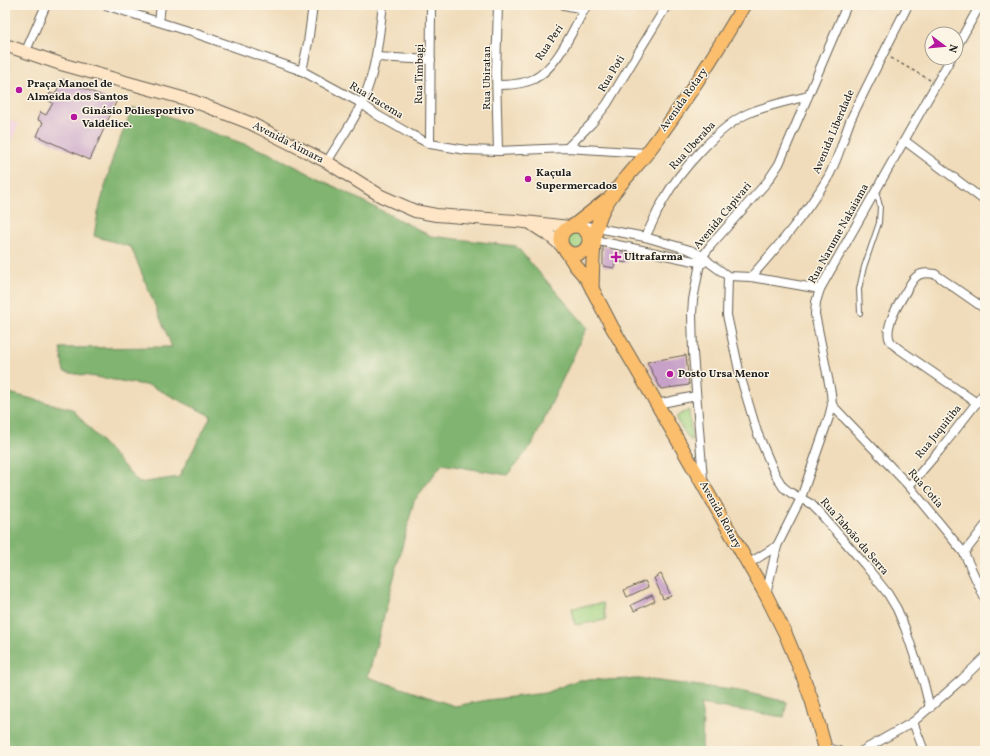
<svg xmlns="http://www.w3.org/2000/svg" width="990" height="756" font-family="Vollkorn,serif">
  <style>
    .built { fill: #f2cfe1 }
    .green { fill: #a1d281; stroke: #5e774e }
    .forest { fill: #80b46f; stroke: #4e6846 }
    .building { fill: #c7a1c8 }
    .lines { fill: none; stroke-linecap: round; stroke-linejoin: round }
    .service-casing { stroke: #665f53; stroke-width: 6 }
    .minor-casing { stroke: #665f53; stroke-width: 10 }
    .secondary-casing { stroke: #665f53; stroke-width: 14 }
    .primary-casing { stroke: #665f53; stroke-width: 15 }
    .path { stroke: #665f53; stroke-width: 1.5; stroke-dasharray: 3 3; stroke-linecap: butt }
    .service { stroke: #fff; stroke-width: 4 }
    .minor { stroke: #fff; stroke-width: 8 }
    .secondary { stroke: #fde5c5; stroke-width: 12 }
    .primary { stroke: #fabe6d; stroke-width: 13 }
    .poi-dot { fill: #b5179e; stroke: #fcf5e5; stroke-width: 1.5 }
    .labels { text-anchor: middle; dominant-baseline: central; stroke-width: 3; stroke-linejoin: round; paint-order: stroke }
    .street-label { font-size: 11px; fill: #1c1c1c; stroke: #fcf5e5 }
    .poi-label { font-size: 11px; font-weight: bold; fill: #1c1c1c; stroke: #fcf5e5; text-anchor: start }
  </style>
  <rect width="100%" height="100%" fill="#fcf5e5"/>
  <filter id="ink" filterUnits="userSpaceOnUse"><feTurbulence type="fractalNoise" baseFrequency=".025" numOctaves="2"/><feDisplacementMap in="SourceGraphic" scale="8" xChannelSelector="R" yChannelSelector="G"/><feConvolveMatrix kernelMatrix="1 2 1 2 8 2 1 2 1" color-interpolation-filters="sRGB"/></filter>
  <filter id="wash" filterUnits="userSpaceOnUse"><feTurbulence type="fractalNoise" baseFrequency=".012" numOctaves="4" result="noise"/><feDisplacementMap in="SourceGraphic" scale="16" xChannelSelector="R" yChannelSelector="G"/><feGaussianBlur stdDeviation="0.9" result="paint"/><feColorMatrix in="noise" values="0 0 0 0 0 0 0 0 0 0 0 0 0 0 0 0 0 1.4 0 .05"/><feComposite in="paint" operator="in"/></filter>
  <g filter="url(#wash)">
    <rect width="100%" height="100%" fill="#f0dcba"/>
    <polygon class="built" points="7,119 19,124 5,154 5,125"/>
    <g class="green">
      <circle cx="576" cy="240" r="9"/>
      <polygon points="689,410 692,440 690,440 677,421 677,416"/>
      <polygon points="603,603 606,620 575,625 572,608"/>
    </g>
    <polygon class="forest" points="145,108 269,153 431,236 516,246 587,327 532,445 507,475 442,464 414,501 368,677 455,706 487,700 545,693 578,680 643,679 740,691 787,702 784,717 700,704 703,718 702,751 5,751 5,392 72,409 139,483 179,477 211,416 151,386 64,372 60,348 172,347 131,247 94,236 98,213 113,157 132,109"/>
    <g id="blocks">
      <g class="building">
        <polygon points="62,79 116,102 90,160 37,136 43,122 38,120 40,112 46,115 53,103 47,100 50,93 55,95"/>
        <polygon points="603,246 630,253 627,263 615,261 614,268 603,266"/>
        <polygon points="686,355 689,385 661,389 647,362"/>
        <polygon points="661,574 671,596 663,599 654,578"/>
        <polygon points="645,581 648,587 627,597 624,590"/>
        <polygon points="652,595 655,601 634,611 631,605"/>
      </g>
    </g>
  </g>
  <g filter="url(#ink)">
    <use href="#blocks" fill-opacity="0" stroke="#665f53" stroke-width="1"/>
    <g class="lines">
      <g class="service-casing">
        <polyline id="service" points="860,313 859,289 864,267 879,223 880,206 876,191"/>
      </g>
      <g class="minor-casing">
        <g id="minor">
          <polyline points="105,5 200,35 302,71 361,103 377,115 410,134 430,144 466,150 498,151 567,148 647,153"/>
          <polyline points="564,5 584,9"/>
          <polyline points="159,22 161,5"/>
          <polyline points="956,48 980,5"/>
          <polyline points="25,53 46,5"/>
          <polyline points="376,57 431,60"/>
          <polyline points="302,71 308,43 313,5"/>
          <path d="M498,85C509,85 523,84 534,79C559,66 573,28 587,5"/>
          <polyline points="905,141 985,201"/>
          <polyline points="430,144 431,5"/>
          <polyline points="567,148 592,123 607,104 667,5"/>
          <polyline points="498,151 496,72 498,5"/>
          <path d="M327,162C340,140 359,114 367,90C377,63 379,33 383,5"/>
          <polyline points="579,227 587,226 645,237 690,250 703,256 710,263 728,276 751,277 820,289"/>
          <path d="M645,237C652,225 656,213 663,201C678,173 720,125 749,113C768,105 789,101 808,96"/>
          <polyline points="594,240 703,263"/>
          <polyline points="728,276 727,315 740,375 757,432 775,474 783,487 791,493 811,504 819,512 865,565 888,594 897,609 905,628 924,684 930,708"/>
          <path d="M751,277C779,245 805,215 827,179C838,161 843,138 851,119C869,81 889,43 908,5"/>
          <path d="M977,403L899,349C895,346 890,343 889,338C885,322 903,297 911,283C917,273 924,272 935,274L985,309"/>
          <polyline points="657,404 696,396"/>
          <polyline points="832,405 909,486 964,553 985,599"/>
          <polyline points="703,479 693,353 692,314 693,300 700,263 703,256 711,245 767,182 779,164 847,5"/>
          <polyline points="909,486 939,451 985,392"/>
          <polyline points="964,553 985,526"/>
          <polyline points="748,564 777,546"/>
          <polyline points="766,595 777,546 801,498 829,417 832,405 831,393 815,314 816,302 820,289 951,58"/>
          <polyline points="913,722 924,751"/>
          <polyline points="826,748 839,751"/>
          <polyline points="862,751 913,722 961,680 985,657"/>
        </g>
      </g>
      <g class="secondary-casing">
        <g id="secondary">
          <polyline points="5,45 61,64 193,101 250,123 327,162 381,196 415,211 436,215 516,221 569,227"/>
          <polyline points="533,225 550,236 563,247"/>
        </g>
      </g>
      <g class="primary-casing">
        <g id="primary">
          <polyline points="573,226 605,201"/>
          <circle cx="575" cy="240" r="14"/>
          <polyline points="567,252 575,265 587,279 612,327 657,404 766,595 785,633 802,674 812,701 826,751"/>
          <path d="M592,289C593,264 592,237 601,214C611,191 632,173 647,153C683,106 714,56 744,5"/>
        </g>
      </g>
      <polyline class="path" points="891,58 930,80"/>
      <use href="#service" class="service"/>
      <use href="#minor" class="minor"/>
      <use href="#secondary" class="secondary"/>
      <use href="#primary" class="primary"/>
    </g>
  </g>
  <g class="poi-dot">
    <circle cx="19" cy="90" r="4"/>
    <circle cx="74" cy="117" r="4"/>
    <circle cx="528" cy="179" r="4"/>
    <path d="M614 251h4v4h4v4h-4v4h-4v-4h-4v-4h4z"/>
    <circle cx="670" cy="374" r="4"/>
  </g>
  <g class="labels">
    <g class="street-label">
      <text transform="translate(550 43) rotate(-56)">Rua Peri</text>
      <text transform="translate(420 74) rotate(-89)">Rua Timbagi</text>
      <text transform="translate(612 74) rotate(-59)">Rua Poti</text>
      <text transform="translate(487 78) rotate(-90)">Rua Ubiratan</text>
      <text transform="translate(684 100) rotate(-55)">Avenida Rotary</text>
      <text transform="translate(376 101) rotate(31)">Rua Iracema</text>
      <text transform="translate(834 132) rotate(-67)">Avenida Liberdade</text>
      <text transform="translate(288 143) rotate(27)">Avenida Aimara</text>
      <text transform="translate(693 146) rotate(-47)">Rua Uberaba</text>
      <text transform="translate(723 216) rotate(-50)">Avenida Capivari</text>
      <text transform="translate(839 234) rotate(-61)">Rua Narume Nakaiama</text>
      <text transform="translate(939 432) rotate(-51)">Rua Juquitiba</text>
      <text transform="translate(925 489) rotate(49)">Rua Cotia</text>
      <text transform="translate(720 515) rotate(61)">Avenida Rotary</text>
      <text transform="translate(854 537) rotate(49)">Rua Taboão da Serra</text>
    </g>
    <g class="poi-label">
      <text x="27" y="84">Praça Manoel de<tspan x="27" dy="13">Almeida dos Santos</tspan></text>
      <text x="82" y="111">Ginásio Poliesportivo<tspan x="82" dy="13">Valdelice.</tspan></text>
      <text x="536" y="173">Kaçula<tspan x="536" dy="13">Supermercados</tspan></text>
      <text x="624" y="257">Ultrafarma</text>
      <text x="678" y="374">Posto Ursa Menor</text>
    </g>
  </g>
  <rect width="990" height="756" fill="none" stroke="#fcf5e5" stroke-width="20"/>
  <g transform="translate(944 46) rotate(106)"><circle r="19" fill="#fcf5e5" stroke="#a29e95"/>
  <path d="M0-3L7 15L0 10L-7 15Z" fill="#b5179e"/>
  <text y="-6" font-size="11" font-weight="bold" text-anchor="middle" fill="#1c1c1c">N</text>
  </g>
</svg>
